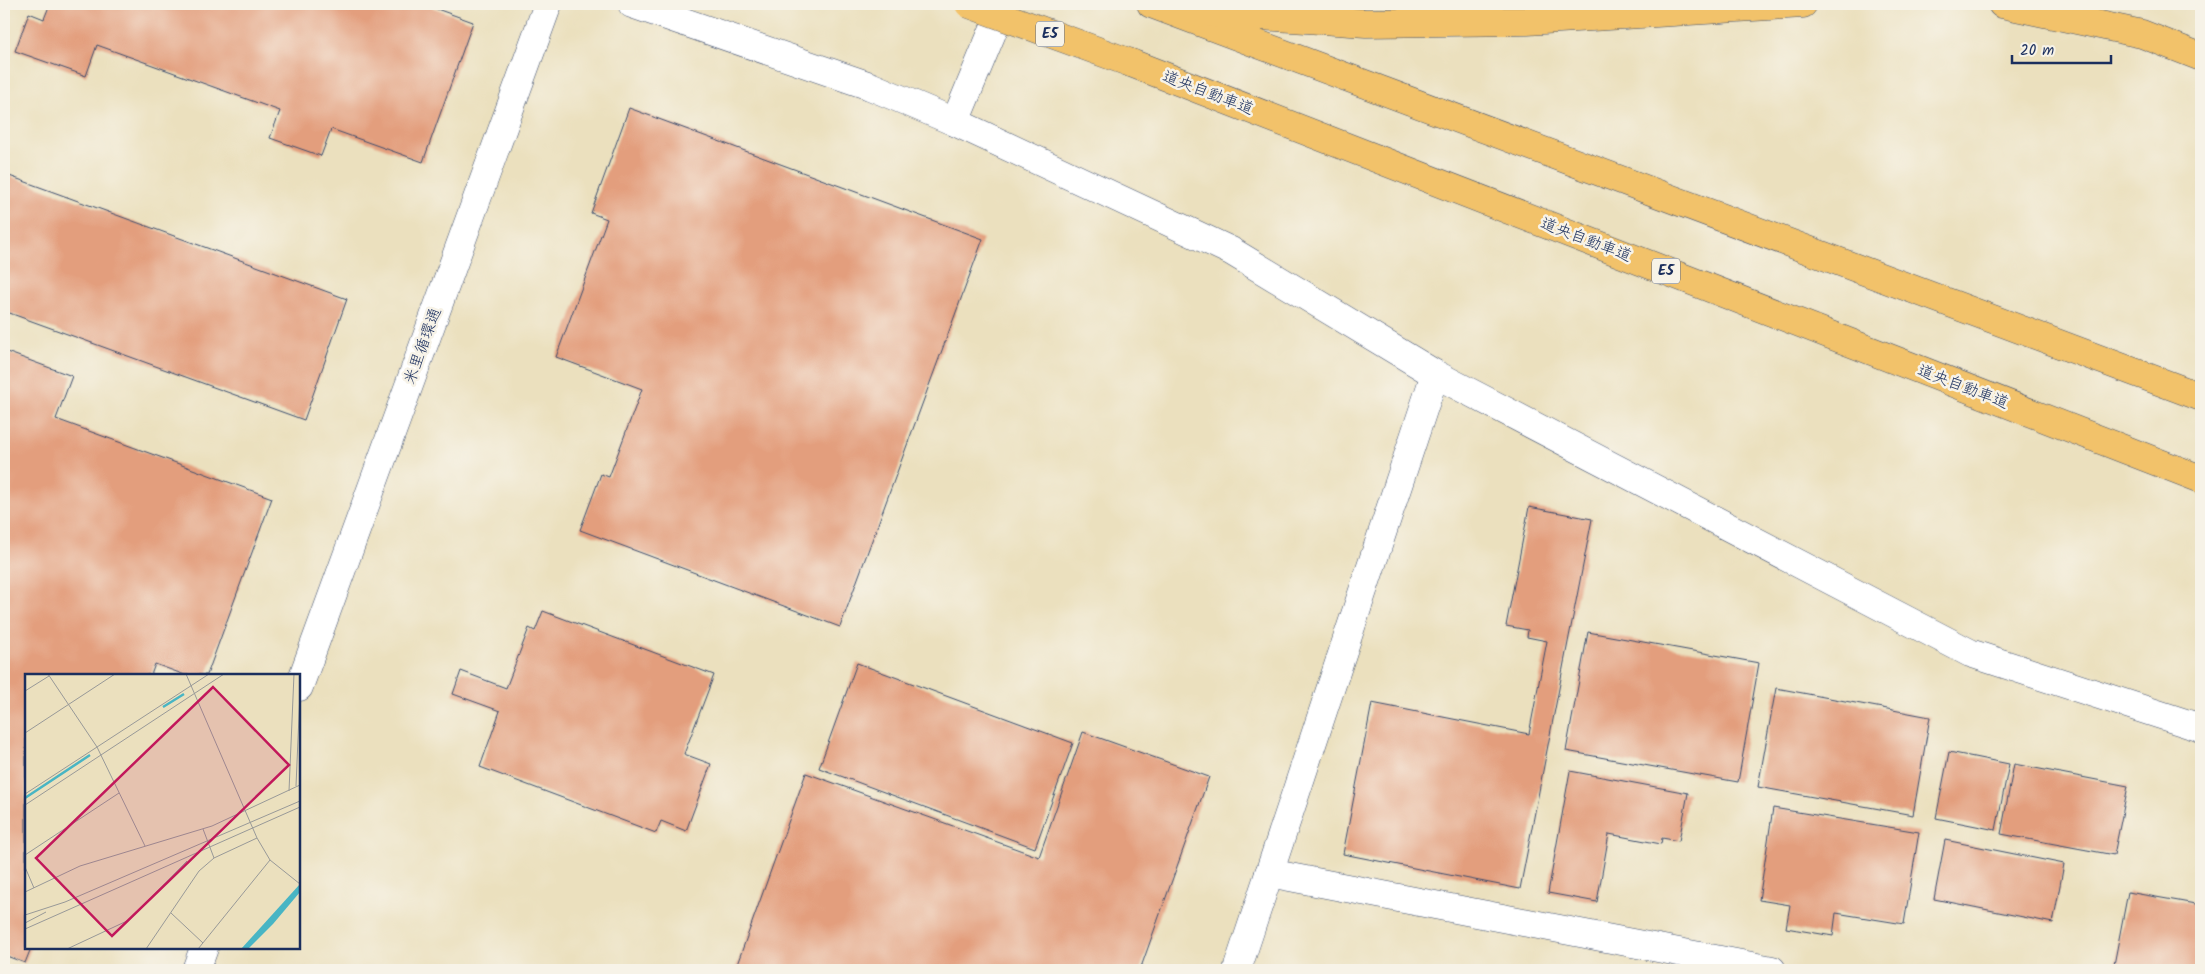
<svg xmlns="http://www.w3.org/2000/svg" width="2205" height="974" font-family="Kalam,'Klee One',sans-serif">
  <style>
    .building { fill: #e39e7d }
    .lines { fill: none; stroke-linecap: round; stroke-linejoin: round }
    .street-casing { stroke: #3a4a6c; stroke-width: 29 }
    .highway-casing { stroke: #3a4a6c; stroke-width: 29 }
    .street { stroke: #fff; stroke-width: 28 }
    .highway { stroke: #f2c26a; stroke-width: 28 }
    .highway-bridge-casing { stroke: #3a4a6c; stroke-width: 29; stroke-linecap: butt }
    .highway-bridge { stroke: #f2c26a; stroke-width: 28 }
    .labels { text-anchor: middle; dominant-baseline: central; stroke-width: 5; stroke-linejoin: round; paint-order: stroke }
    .shield { fill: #f7f3e8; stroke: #5d6a87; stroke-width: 1 }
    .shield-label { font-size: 15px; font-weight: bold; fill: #1b2f5e }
    .street-label { font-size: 16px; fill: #1b2f5e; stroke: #f7f3e8 }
    .inset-river { fill: none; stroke: #48b5c4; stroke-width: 2.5 }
    .inset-road { fill: none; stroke: #989998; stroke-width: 1 }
    .view { fill: #c2185b; fill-opacity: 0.15; stroke: #c2185b; stroke-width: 2.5 }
    .inset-edge { fill: none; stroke: #1b2f5e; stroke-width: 2.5 }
  </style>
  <rect width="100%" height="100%" fill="#f7f3e8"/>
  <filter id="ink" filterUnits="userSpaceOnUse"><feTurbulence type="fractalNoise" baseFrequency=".02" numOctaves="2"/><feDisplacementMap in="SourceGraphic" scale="10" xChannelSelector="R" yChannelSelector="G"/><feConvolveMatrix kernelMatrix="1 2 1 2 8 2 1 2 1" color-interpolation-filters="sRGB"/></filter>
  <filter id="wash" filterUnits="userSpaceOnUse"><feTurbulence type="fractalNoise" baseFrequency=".0096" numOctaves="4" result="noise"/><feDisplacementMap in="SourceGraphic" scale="20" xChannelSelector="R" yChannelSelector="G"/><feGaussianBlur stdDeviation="1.12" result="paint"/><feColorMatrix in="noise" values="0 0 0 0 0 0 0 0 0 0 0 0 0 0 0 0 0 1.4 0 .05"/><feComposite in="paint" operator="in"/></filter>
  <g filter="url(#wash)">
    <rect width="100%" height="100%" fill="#ebe0be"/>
    <g id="blocks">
      <g class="building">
        <polygon points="50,4 423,4 473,22 423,162 331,129 321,156 270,138 280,111 97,45 86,76 15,51 29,13 44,19"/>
        <polygon points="629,108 983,239 840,627 580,530 601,474 609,477 642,389 556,357 607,219 591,213"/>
        <polygon points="4,174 347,299 304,420 4,311"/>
        <polygon points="4,351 72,376 56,419 272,498 207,675 185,675 155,664 151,675 26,675 26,948 31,948 25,963 4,955"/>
        <polygon points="1529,507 1592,519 1520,889 1343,854 1372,703 1529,734 1547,641 1527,637 1528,630 1506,626"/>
        <polygon points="543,611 714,675 684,754 711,764 686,831 661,821 656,833 480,767 500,711 453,694 461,671 506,688 529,628 535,631"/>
        <polygon points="1588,632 1759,663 1738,782 1566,751"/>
        <polygon points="857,663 1073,743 1035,848 819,768"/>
        <polygon points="1776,688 1930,717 1913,815 1758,787"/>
        <polygon points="1083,732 1209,777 1140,970 735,970 806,773 1039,857"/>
        <polygon points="1949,752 2009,764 1996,830 1936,818"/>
        <polygon points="2014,764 2128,786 2114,855 2001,834"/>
        <polygon points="1570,771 1688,793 1679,841 1662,838 1661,844 1609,834 1597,902 1548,893"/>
        <polygon points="1773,808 1919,832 1904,924 1836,913 1833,936 1786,928 1790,905 1759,900"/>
        <polygon points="1945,840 2064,864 2053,923 1934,899"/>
        <polygon points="2128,892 2201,905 2201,970 2113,970"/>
      </g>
    </g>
  </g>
  <g filter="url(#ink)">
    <use href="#blocks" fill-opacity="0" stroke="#3a4a6c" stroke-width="1"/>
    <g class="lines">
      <g class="street-casing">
        <g id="street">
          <polyline points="632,4 870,86 955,122 1231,251 1435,374 1970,653 2201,728"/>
          <polyline points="955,122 1004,4"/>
          <polyline points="299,687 548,4"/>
          <polyline points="1269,873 1772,970"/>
          <polyline points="196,970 204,948"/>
          <polyline points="1237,970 1435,374"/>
        </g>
      </g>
      <g class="highway-casing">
        <g id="highway">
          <polyline points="1151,4 2201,397"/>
          <polyline points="2002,4 2142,34 2201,57"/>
          <polyline points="1198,12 1366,23 1527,21 1803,4"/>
          <polyline points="1131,63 2201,479"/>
        </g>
      </g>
      <use href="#street" class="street"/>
      <use href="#highway" class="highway"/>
      <g class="highway-bridge-casing">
        <polyline id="highway-bridge" points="969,4 1131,63"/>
      </g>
      <use href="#highway-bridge" class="highway-bridge"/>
    </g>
  </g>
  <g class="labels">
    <g class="shield">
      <rect x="1036" y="21.5" width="28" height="25" rx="4"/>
      <rect x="1652" y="258.5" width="28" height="25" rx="4"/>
    </g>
    <g class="shield-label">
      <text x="1050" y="34">E5</text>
      <text x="1666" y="271">E5</text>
    </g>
    <g class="street-label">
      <text transform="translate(1208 93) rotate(21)">道央自動車道</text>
      <text transform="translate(1586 240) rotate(21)">道央自動車道</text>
      <text transform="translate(423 346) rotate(-70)">米里循環通</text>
      <text transform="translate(1963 387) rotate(21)">道央自動車道</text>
    </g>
  </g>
  <g transform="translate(25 674)">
    <rect width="275" height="275" fill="#ebe0be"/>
    <path d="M275,210V218L248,250L223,275H216Z" fill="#48b5c4"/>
    <path class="inset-river" d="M138,33L159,20M0,124L65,81"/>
    <path class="inset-road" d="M23,0L72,73L120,172M161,0L232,164L245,186L173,275M0,17L24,2M0,59L90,0M271,112L275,18M264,117L269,0M0,120L184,0M0,131L199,0M178,155L189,184M0,181L94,119M245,186L275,210M0,193L9,214M0,218L55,192L187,152L275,111M146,239L178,269M0,241L40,228L275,127M0,249L21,238M0,255L275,133M42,275L104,246L162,187M121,275L174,197L189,184L232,164"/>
    <path class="view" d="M188,13L264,91L87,262L11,184Z"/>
    <rect width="275" height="275" class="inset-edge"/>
  </g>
  <rect width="2205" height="974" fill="none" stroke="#f7f3e8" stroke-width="20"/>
  <path d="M2012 55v8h99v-8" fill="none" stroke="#1b2f5e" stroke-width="2.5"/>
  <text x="2020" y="55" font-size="15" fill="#1b2f5e" stroke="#f7f3e8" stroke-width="4" paint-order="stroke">20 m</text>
</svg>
